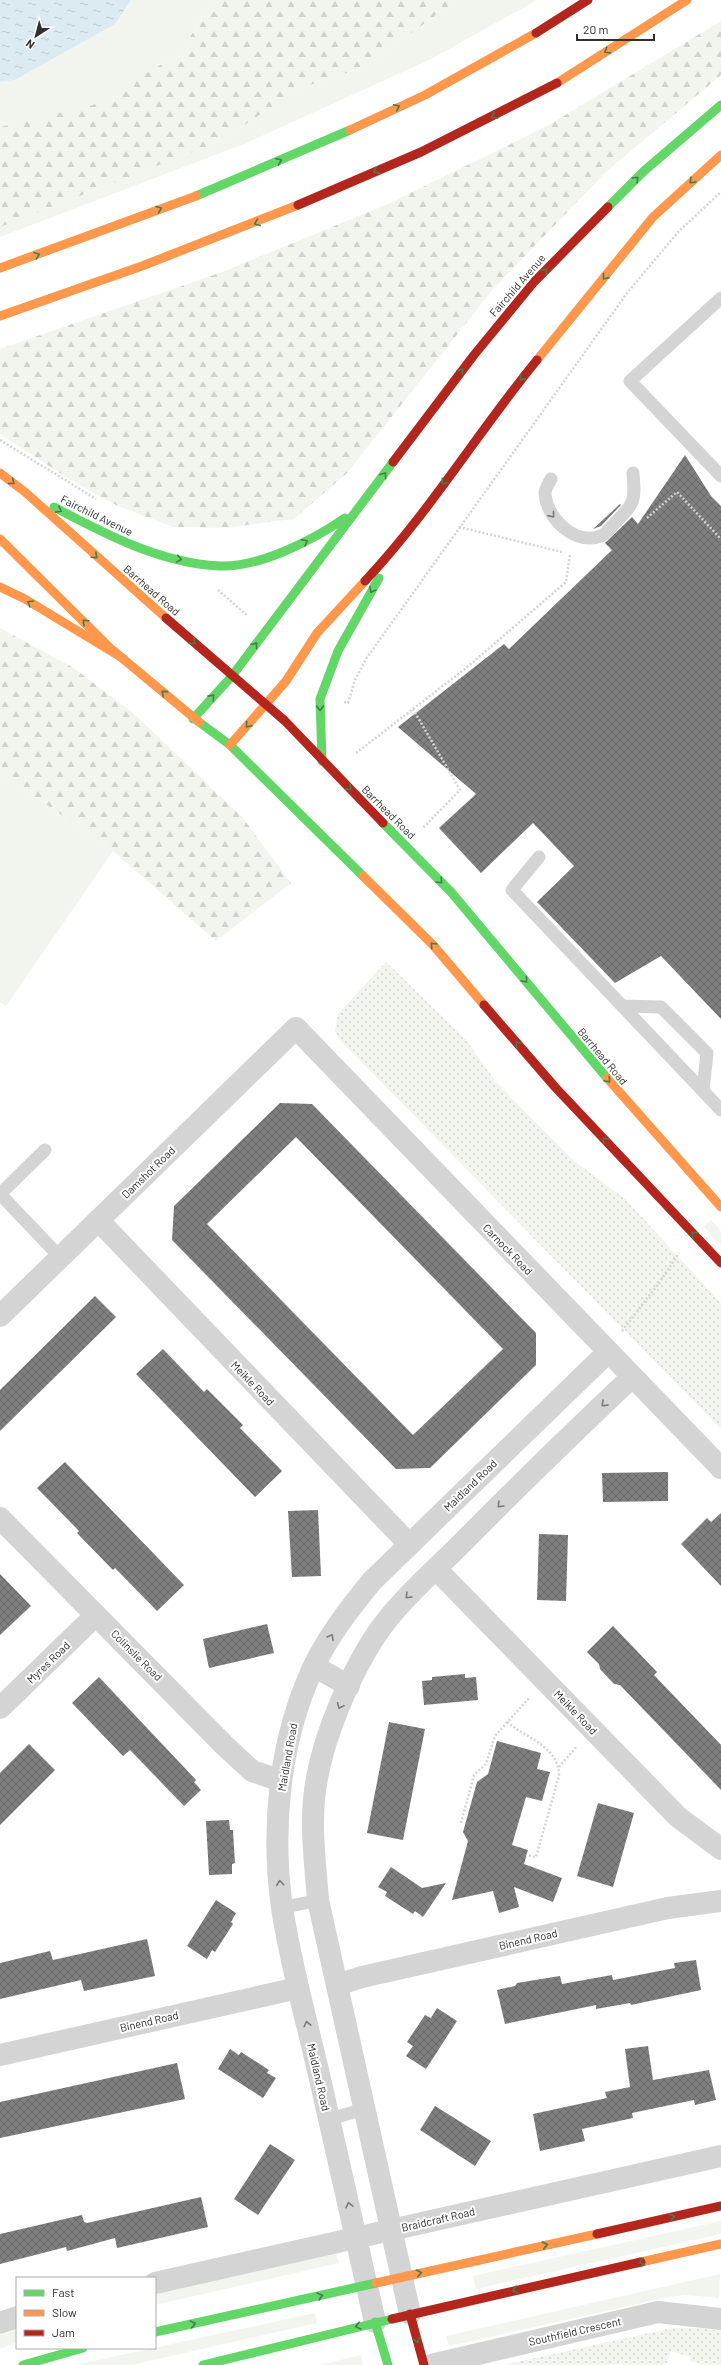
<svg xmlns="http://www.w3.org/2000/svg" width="721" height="2365" font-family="Barlow,sans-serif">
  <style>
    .grass { fill: #f2f5ed }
    .forest { fill: url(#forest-firs) }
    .garden { fill: url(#garden-dots) }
    .water { fill: url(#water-ripples) }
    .building { fill: url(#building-cross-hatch); fill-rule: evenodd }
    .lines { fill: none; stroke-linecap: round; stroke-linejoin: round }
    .path { stroke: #d4d4d4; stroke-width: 2.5; stroke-dasharray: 2 2; stroke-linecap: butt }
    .lane { stroke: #d4d4d4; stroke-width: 13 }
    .street { stroke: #d4d4d4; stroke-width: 22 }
    .fast { stroke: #63d668; stroke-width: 9 }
    .slow { stroke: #ff974d; stroke-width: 9 }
    .jam { stroke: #b3261e; stroke-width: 9 }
    .oneway { stroke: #477b49 }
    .oneway2 { stroke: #7a7a7a }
    .labels { text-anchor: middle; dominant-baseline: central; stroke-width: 4; stroke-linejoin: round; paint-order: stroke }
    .street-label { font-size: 11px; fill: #303030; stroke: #fff }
  </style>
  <defs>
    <pattern id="forest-firs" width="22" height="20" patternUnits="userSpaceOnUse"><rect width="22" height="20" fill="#f2f5ed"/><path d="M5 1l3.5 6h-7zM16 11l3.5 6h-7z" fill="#d0d2cc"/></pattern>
    <pattern id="garden-dots" width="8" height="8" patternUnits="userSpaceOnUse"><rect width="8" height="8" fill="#f2f5ed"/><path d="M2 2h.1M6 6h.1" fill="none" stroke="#d0d2cc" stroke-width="1.8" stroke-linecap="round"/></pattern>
    <pattern id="water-ripples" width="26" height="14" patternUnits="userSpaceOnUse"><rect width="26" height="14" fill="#dbebf1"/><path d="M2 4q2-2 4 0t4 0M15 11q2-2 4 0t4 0" fill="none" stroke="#bccacf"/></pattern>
    <pattern id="building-cross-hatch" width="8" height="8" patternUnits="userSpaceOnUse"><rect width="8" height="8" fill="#7f7f7f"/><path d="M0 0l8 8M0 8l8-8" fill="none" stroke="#686868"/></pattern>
  </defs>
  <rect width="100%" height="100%" fill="#fff"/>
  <g class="grass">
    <polygon points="131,0 214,0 179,54 93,106 0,127 0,82 15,80 115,24"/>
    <polygon points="457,0 537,0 431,59 244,144 0,237 0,227 221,141 298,89 364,67"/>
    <polygon points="0,772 113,851 6,1006 0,1002"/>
    <polygon points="711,1220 721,1231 721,1246 704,1227"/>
    <polygon points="721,2221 721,2234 476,2289 473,2276"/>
    <polygon points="336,2253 339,2263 155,2305 155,2293"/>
    <polygon points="720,2274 719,2298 684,2295 669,2297 449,2346 446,2336"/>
    <polygon points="315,2313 317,2323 131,2365 75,2365"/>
    <polygon points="17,2329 17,2342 0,2349 0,2335"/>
    <polygon points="361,2355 363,2365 319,2365"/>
  </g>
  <g class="forest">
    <polygon points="214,0 457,0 364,67 298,89 221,141 0,227 0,127 93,105 179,54"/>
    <polygon points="721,21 721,75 606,172 494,288 347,473 294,519 223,528 173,527 118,506 69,479 0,434 0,349 225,271 388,204 547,126"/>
    <polygon points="0,628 72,667 132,712 242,817 291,883 216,941 113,851 0,772"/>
  </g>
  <g class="garden">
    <polygon points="386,962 466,1040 496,1082 573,1160 625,1199 721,1303 721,1429 339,1039 335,1031 338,1014"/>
    <polygon points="672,2328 699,2328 721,2331 721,2365 704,2365 690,2361 691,2357 671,2351 667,2363 664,2363 663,2365 623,2365 622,2363 611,2365 504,2365"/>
  </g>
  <polygon class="water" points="0,0 131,0 115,24 15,80 0,82"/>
  <g class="building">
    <polygon points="685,455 711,496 721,506 721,1019 661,956 615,983 537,902 574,866 533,823 481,873 439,828 476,794 398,727 504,644 509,649 612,550 605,543 632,517 638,524"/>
    <polygon points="620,504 621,505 601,526 593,529"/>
    <path d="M280,1103L312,1104L536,1333V1365L430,1468L396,1469L172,1240L174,1206ZM296,1137L503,1349L413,1435L207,1224Z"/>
    <polygon points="95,1296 116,1317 0,1431 0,1390"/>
    <polygon points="163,1349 204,1392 207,1389 243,1425 240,1428 282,1471 255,1497 136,1374"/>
    <polygon points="65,1462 184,1585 157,1611 115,1568 113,1570 77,1533 79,1531 37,1488"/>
    <polygon points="668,1472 668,1501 603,1502 602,1473"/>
    <polygon points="318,1510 321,1576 292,1577 288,1511"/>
    <polygon points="721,1513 721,1586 681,1544 707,1518 711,1522"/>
    <polygon points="539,1534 568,1535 566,1601 537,1600"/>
    <polygon points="0,1574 31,1606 0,1635"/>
    <polygon points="267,1624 274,1653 209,1668 203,1639"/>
    <polygon points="613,1626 657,1672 654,1675 721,1745 721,1790 620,1685 614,1684 600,1669 599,1664 587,1652"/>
    <polygon points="465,1674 465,1678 476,1677 478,1700 424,1705 422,1681 432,1680 432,1677"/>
    <polygon points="99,1677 196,1780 194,1782 201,1790 184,1806 130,1750 123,1756 72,1703"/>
    <polygon points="389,1722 425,1729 403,1840 367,1833"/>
    <polygon points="497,1741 541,1753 537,1769 550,1772 542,1801 526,1797 512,1845 528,1850 524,1864 562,1878 553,1902 514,1887 519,1907 499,1913 493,1891 452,1900 468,1841 463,1832 477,1782 488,1774"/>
    <polygon points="29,1744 55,1770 0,1825 0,1773"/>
    <polygon points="598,1803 634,1813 613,1887 577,1876"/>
    <polygon points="229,1820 230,1830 233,1830 234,1847 235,1863 232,1864 232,1874 209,1875 206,1821"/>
    <polygon points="391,1867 422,1888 446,1883 423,1917 415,1911 413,1914 385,1896 387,1892 378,1887"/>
    <polygon points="216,1900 236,1913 231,1922 233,1924 215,1952 212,1950 207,1959 187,1946"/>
    <polygon points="147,1939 155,1976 84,1991 81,1980 0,1999 0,1963 50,1951 53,1960"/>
    <polygon points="696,1960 701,1990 631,2005 630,2003 596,2009 596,2005 505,2024 497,1990 515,1986 517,1983 560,1976 562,1984 612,1975 613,1980 675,1968 674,1963"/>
    <polygon points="437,2008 457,2021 426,2069 406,2056 413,2046 407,2042 425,2015 431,2018"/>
    <polygon points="648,2046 653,2080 709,2070 716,2100 695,2105 694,2100 632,2113 633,2118 582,2129 585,2141 540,2151 533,2114 607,2098 605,2092 630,2087 625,2049"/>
    <polygon points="230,2049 239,2055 241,2052 269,2070 267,2073 276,2078 263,2098 218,2069"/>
    <polygon points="177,2063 185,2099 0,2138 0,2102"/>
    <polygon points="435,2106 491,2141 475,2166 420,2130"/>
    <polygon points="270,2144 295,2160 258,2215 234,2199"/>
    <polygon points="201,2197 208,2227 117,2248 115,2238 67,2251 66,2247 0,2264 0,2234 82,2215 84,2222 87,2223"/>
  </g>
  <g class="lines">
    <g class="path">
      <polyline points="0,440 96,499"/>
      <polyline points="647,518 677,492 721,539"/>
      <polyline points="459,527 562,552"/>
      <polyline points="218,590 248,616"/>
      <polyline points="344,702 348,703 355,680 366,659 627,293 679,231 721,192"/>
      <polyline points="413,709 460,790 422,829"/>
      <polyline points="356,753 465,669 566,582 570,554"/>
      <polyline points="622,1331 659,1283 679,1253"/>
      <path d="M507,1722C527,1739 559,1746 559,1776L536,1857L526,1855"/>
      <polyline points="559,1767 577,1746"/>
      <polyline points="461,1823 474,1775 486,1764 495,1736 529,1698"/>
    </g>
    <g class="lane">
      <polyline points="721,298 630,381 721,476"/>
      <path d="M551,479C549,483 545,489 545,493C546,518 575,546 601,536C606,534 612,526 616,522C636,502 635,500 633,473"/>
      <polyline points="539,857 512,890 721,1110"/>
      <polyline points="622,1006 661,1007 707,1053 703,1090"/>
      <polyline points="45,1150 0,1194 60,1257"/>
      <polyline points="282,1908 318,1900"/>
      <polyline points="329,2119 365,2109"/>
    </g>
    <g class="street">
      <polyline points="98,1220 409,1544"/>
      <polyline points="0,1316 296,1028 721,1468"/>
      <polyline points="0,1518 224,1745 252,1771 281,1781"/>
      <polyline points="436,1569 678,1817 721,1849"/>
      <polyline points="314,1666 349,1686"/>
      <polyline points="0,1708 96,1615"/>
      <polyline points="337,1985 362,1977 668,1908 721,1901"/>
      <polyline points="0,2055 298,1988"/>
      <polyline points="155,2283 721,2156"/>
      <path d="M410,2314L318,1900C315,1860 309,1818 317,1778C326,1729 356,1659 387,1620C409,1592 436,1569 461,1544C517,1487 574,1432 632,1377"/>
      <path d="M375,2322C357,2241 339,2160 320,2079C307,2022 291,1966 282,1908C271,1829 279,1741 313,1668C328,1636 350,1608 372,1581L608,1352"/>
      <polyline points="0,2323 17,2317"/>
      <polyline points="431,2365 658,2312 721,2319"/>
    </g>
    <g class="fast">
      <polyline points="196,196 350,130"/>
      <polyline points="608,207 644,171 721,105"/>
      <path d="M54,507C105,534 160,563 219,566C259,568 313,540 345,518"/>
      <polyline points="193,719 232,676 393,462"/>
      <polyline points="199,722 230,745 363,876"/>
      <polyline points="322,761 320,699 338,651 379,578"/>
      <polyline points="383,823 451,892 607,1078"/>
      <polyline points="375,2322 388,2365"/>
      <polyline points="155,2332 376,2283"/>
      <polyline points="23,2365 83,2348"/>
      <polyline points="203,2365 392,2319"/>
    </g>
    <g class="slow">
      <polyline points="557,83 687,0"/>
      <polyline points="350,130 425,95 536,33"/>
      <polyline points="0,268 196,196"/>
      <polyline points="0,316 142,266 298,205"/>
      <polyline points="537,360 653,217 721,155"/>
      <polyline points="0,473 25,492 166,618"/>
      <polyline points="0,539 110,648 199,722"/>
      <polyline points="0,587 25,599 124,659"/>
      <polyline points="230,745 286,681 317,633 365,581"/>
      <polyline points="363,876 433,945 484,1005"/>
      <polyline points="607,1078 721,1207"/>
      <polyline points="641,2262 721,2244"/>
      <polyline points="376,2283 597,2234"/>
    </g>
    <g class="jam">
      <polyline points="536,33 588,0"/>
      <polyline points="298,205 421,152 557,83"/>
      <polyline points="393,462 474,355 534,282 608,207"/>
      <path d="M365,581C429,513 478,432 537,360"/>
      <polyline points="166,618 285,721 383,823"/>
      <polyline points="484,1005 555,1087 721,1263"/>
      <polyline points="597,2234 721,2206"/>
      <polyline points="410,2314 424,2365"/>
      <polyline points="392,2319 641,2262"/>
    </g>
  </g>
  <defs><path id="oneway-chevron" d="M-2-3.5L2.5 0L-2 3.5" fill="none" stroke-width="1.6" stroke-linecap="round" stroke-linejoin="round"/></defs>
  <g class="oneway">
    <use href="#oneway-chevron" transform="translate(607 51) rotate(148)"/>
    <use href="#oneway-chevron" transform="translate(397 107) rotate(-25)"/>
    <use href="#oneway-chevron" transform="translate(494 116) rotate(152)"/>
    <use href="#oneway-chevron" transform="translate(279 161) rotate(-23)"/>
    <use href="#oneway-chevron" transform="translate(376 171) rotate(156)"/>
    <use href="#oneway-chevron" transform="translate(636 179) rotate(-45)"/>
    <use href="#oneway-chevron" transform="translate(692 181) rotate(136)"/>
    <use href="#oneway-chevron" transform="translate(159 209) rotate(-21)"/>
    <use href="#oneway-chevron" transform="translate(257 223) rotate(158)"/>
    <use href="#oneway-chevron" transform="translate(37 255) rotate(-20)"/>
    <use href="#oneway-chevron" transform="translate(545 271) rotate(-46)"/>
    <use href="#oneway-chevron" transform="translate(605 277) rotate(129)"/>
    <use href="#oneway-chevron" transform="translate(461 371) rotate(-53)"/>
    <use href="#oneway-chevron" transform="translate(522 378) rotate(129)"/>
    <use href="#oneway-chevron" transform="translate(384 475) rotate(-54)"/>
    <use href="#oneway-chevron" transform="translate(12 482) rotate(38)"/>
    <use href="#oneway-chevron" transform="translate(444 482) rotate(126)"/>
    <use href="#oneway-chevron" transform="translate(59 510) rotate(28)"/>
    <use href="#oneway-chevron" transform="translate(305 542) rotate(-28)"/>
    <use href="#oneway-chevron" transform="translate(95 556) rotate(42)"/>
    <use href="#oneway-chevron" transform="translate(179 559) rotate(10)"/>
    <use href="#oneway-chevron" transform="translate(372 590) rotate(120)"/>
    <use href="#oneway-chevron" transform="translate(30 603) rotate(-149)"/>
    <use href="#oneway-chevron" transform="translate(85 622) rotate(-136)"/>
    <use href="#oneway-chevron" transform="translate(193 642) rotate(42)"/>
    <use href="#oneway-chevron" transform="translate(255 645) rotate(-53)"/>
    <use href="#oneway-chevron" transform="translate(164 693) rotate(-139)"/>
    <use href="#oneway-chevron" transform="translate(212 697) rotate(-48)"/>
    <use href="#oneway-chevron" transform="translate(320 708) rotate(89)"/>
    <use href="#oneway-chevron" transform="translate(248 725) rotate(131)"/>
    <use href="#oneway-chevron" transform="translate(349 788) rotate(45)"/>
    <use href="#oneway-chevron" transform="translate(440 881) rotate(46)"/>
    <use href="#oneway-chevron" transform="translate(433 945) rotate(-133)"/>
    <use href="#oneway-chevron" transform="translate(525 980) rotate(50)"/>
    <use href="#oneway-chevron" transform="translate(518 1044) rotate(-131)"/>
    <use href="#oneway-chevron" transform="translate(608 1080) rotate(49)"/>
    <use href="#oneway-chevron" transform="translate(605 1140) rotate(-133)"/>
    <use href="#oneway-chevron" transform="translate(694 1234) rotate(-133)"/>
    <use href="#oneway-chevron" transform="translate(672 2217) rotate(-13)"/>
    <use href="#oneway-chevron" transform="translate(545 2245) rotate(-13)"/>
    <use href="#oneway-chevron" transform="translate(642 2262) rotate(167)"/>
    <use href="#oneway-chevron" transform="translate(419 2273) rotate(-12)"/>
    <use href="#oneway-chevron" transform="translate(515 2290) rotate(167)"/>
    <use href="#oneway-chevron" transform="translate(320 2296) rotate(-15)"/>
    <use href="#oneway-chevron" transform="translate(193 2324) rotate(-12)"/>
    <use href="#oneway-chevron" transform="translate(358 2326) rotate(167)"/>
    <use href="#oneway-chevron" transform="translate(417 2340) rotate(75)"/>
  </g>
  <g class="oneway2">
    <use href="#oneway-chevron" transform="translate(552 515) rotate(51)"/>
    <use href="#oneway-chevron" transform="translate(604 1404) rotate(136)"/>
    <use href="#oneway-chevron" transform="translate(500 1505) rotate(135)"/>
    <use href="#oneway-chevron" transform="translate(408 1596) rotate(134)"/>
    <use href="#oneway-chevron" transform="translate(331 1637) rotate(-59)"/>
    <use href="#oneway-chevron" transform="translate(340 1706) rotate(114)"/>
    <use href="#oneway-chevron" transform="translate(280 1883) rotate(-95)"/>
    <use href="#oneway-chevron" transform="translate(307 2024) rotate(-103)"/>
    <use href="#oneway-chevron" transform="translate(349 2205) rotate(-103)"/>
  </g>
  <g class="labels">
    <g class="street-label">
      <text transform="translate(517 285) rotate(-49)">Fairchild Avenue</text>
      <text transform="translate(97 515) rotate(26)">Fairchild Avenue</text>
      <text transform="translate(152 590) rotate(41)">Barrhead Road</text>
      <text transform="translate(389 812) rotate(45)">Barrhead Road</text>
      <text transform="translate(603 1056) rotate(50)">Barrhead Road</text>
      <text transform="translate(148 1172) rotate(-44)">Damshot Road</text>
      <text transform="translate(508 1249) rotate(46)">Carnock Road</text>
      <text transform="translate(253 1383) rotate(46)">Meikle Road</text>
      <text transform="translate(470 1485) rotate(-44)">Maidland Road</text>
      <text transform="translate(137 1655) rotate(45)">Colinslie Road</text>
      <text transform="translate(48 1662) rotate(-44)">Myres Road</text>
      <text transform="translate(576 1712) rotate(46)">Meikle Road</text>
      <text transform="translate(287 1757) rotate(-80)">Maidland Road</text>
      <text transform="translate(528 1939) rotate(-13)">Binend Road</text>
      <text transform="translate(149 2021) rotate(-13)">Binend Road</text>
      <text transform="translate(319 2077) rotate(77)">Maidland Road</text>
      <text transform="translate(438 2219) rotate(-13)">Braidcraft Road</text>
      <text transform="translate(575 2331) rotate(-13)">Southfield Crescent</text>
    </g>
  </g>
  <rect x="16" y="2277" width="140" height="72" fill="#ffffff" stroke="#acacac"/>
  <rect x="24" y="2290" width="20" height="6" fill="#63d668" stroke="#acacac"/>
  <text x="52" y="2297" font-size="12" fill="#303030">Fast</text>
  <rect x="24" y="2310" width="20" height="6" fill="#ff974d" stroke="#acacac"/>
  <text x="52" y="2317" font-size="12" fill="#303030">Slow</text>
  <rect x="24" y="2330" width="20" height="6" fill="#b3261e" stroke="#acacac"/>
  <text x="52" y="2337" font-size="12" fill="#303030">Jam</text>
  <g transform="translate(36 36) rotate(216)" stroke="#ffffff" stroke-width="3" paint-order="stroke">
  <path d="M0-3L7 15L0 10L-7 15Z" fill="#303030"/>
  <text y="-6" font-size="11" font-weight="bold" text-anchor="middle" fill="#303030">N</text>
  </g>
  <path d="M577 34v6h77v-6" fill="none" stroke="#303030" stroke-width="2"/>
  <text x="583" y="34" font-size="12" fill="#303030" stroke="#ffffff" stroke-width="3" paint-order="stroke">20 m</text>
</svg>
